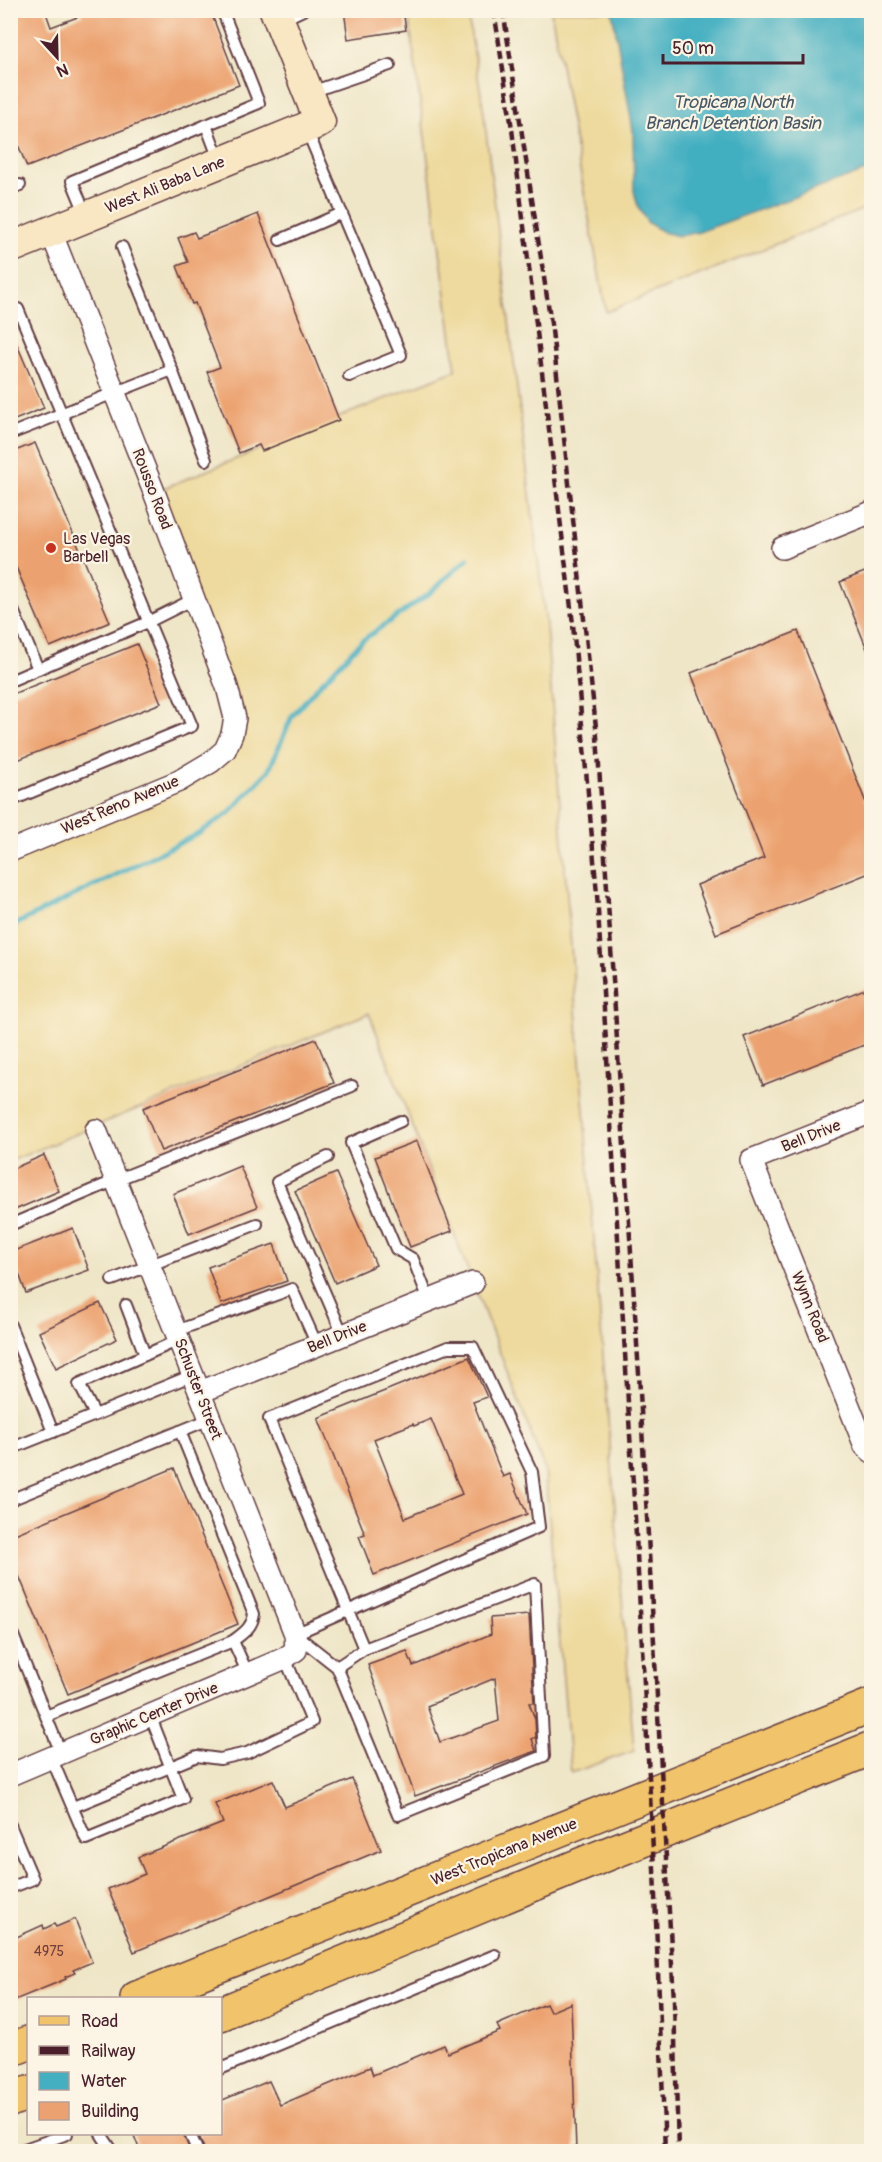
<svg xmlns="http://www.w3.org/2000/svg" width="882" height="2162" font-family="Pangolin,sans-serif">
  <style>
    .sand { fill: #eeda9e; stroke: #9c7c64; stroke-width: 1.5 }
    .water { fill: #43afc1; stroke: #466776; stroke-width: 1.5 }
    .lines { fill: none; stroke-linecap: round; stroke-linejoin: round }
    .stream { stroke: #43afc1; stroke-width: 5 }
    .building { fill: #eca270; fill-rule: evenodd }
    .lane-casing { stroke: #633d43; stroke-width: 14 }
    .street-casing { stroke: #633d43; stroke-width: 24 }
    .secondary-casing { stroke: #633d43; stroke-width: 33 }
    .primary-casing { stroke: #633d43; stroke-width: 36 }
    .lane { stroke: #fff; stroke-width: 10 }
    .street { stroke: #fff; stroke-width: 21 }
    .secondary { stroke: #f9e7c3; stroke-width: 30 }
    .primary { stroke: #f1c36a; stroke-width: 33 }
    .rail { stroke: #4a1f2b; stroke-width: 4.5; stroke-dasharray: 9 4.5; stroke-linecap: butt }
    .poi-dot { fill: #c8321e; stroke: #fcf5e5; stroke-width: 2 }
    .labels { text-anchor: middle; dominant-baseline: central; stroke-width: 4.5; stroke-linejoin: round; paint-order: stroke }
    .number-label { font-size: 14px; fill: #72403c }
    .street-label { font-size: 16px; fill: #4a1f2b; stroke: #fcf5e5 }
    .poi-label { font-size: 16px; fill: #4a1f2b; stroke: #fcf5e5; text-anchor: start }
    .water-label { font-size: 18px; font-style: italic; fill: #475967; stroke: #fcf5e5 }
  </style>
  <rect width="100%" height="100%" fill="#fcf5e5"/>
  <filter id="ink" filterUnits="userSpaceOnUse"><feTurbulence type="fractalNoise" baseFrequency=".0167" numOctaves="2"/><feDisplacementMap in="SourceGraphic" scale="12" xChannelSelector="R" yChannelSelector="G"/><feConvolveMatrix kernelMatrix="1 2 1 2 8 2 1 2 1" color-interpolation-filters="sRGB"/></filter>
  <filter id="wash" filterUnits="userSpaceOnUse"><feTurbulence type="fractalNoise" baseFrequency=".008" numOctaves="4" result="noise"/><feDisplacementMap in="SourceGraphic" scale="24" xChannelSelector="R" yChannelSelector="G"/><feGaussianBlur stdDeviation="1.35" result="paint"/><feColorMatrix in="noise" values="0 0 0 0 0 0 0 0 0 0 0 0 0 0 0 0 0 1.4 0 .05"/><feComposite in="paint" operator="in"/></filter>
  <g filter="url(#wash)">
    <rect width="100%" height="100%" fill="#efe6c8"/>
    <g class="sand">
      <polygon points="408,11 467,11 483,107 546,626 634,1751 571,1773 545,1470 369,1013 11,1161 11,851 179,781 232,734 154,492 456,370"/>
      <polygon points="551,11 871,11 871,206 606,312"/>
    </g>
    <polygon class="water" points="612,11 868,11 872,19 871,169 699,232 679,236 663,232 648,223 638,207 634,191 633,130"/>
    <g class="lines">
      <polyline class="stream" points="10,927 198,834 229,813 269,770 292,716 319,685 363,640 430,593 468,558"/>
    </g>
    <g id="blocks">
      <g class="building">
        <polygon points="24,10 45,10 51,27 83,15 82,10 210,10 239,85 27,167 10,125 10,16"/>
        <polygon points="344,10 403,10 406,30 348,39"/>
        <polygon points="258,214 339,420 262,451 259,445 239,453 207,372 220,367 195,303 192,304 177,266 188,262 178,238 194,232 197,238"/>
        <polygon points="10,328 44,408 10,422"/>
        <polygon points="35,443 110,622 50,647 10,553 10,453"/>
        <polygon points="872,569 872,659 871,659 840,582"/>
        <polygon points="798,631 872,818 872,872 716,934 697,885 764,858 691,673"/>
        <polygon points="137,644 161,703 10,763 10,695"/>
        <polygon points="872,986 872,1042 763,1085 744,1037"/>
        <polygon points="316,1039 334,1083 161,1151 143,1108"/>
        <polygon points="417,1141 452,1231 410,1247 375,1157"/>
        <polygon points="44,1155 59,1191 10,1212 10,1170"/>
        <polygon points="240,1166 257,1207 189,1234 173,1194"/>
        <polygon points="336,1173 376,1265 335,1283 295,1191"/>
        <polygon points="73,1228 89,1270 26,1293 11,1252"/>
        <polygon points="274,1244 287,1281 221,1304 208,1267"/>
        <polygon points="100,1303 117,1339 56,1368 39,1332"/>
        <path d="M469,1357L487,1397L473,1402L503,1477L510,1474L527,1514L374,1575L359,1536L365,1534L318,1418ZM431,1419L462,1494L405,1518L374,1439L413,1424L414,1426Z"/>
        <polygon points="174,1468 238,1624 68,1694 10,1554 10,1536"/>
        <path d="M529,1615L534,1703H529L535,1719L536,1737L532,1739L536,1751L415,1796L368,1665L407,1651L413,1666L491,1634L490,1618ZM495,1678L499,1721L440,1742L427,1706Z"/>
        <polygon points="352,1779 381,1850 134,1952 108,1889 145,1874 138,1857 223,1823 215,1804 273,1780 285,1807"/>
        <polygon points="75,1919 92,1962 73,1970 75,1973 65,1977 66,1979 10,2002 10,1940 43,1925 44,1929 54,1924 56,1927"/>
        <polygon points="571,2003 576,2151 205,2151 198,2133 220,2133 220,2101 269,2081 280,2105 370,2067 373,2075 444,2045 448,2053 500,2031 497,2025 546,2004 550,2012"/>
        <polygon points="133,2133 183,2133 190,2151 140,2151"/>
      </g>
    </g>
  </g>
  <g filter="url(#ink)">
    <use href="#blocks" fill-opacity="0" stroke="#633d43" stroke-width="1.5"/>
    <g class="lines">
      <g class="lane-casing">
        <g id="lane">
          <polyline points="282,20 303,10"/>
          <polyline points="311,92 390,65"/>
          <polyline points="206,125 220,162"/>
          <polyline points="306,128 401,355 349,376"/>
          <polyline points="10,189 20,185"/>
          <polyline points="86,215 72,181 259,103 222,10"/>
          <polyline points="280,240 342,213"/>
          <polyline points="122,247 172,370"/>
          <polyline points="10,312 18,309 192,726 10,801"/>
          <polyline points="10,434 172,370 206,460"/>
          <polyline points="10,603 38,669"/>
          <polyline points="10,681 148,622 194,599"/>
          <polyline points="401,1121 351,1143 396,1249 413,1259 429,1300"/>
          <polyline points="328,1157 277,1182 343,1335"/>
          <polyline points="10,1225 116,1180 352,1086"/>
          <polyline points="112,1280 257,1224"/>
          <polyline points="126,1305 145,1355"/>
          <polyline points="10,1325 53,1432"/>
          <polyline points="176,1331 292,1289 317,1345"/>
          <polyline points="179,1340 79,1384 95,1415 193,1375"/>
          <path d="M180,1431L254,1614C252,1628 243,1633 233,1641"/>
          <polyline points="10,1449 95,1415"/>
          <polyline points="10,1500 210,1419"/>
          <polyline points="10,1628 61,1753"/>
          <polyline points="337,1667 295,1634 539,1527 532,1472 473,1347 448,1347 269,1419 364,1649 535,1584 544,1756 398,1815 337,1667 364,1649"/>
          <polyline points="46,1716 233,1641 248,1674"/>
          <polyline points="51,1757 86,1839 183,1799 150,1715"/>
          <polyline points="73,1807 197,1756 220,1759 247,1753 312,1722 285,1658"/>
          <polyline points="10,1825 33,1879 10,1888"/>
          <polyline points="220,2069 495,1955"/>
          <polyline points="101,2134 113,2152"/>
          <polyline points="190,2134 198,2152"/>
          <polyline points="16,2152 67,2134"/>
        </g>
      </g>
      <g class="street-casing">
        <g id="street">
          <polyline points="782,548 872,512"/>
          <polyline points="10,851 179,781 211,762 225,750 232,734 235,718 227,687 154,492 51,232"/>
          <polyline points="872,1112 751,1160 865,1446 872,1452"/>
          <polyline points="200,1392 473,1283"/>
          <polyline points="10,1775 285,1658 296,1650 295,1634 96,1130"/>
        </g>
      </g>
      <g class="secondary-casing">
        <polyline id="secondary" points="10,248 320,122 275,10"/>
      </g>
      <g class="primary-casing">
        <g id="primary">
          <polyline points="137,1998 872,1705"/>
          <polyline points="220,2014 585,1863 872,1748"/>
          <polyline points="10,2050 28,2043"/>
          <polyline points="10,2100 28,2093"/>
        </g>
      </g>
      <use href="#lane" class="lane"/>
      <use href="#street" class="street"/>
      <use href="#secondary" class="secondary"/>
      <use href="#primary" class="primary"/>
      <g class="rail">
        <polyline points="494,10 512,129 573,624 597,894 635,1517 654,1869 665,2152"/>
        <polyline points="503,10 552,330 597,736 639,1374 674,2001 678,2152"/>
      </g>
    </g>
  </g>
  <circle class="poi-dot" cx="51" cy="548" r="6"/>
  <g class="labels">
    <g class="number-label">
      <text x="49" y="1951">4975</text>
    </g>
    <g class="street-label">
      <text transform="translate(165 185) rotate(-22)">West Ali Baba Lane</text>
      <text transform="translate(152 489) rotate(69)">Rousso Road</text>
      <text transform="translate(120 805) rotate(-23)">West Reno Avenue</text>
      <text transform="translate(811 1136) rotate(-22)">Bell Drive</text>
      <text transform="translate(810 1307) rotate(68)">Wynn Road</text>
      <text transform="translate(337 1337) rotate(-22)">Bell Drive</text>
      <text transform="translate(198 1389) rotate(69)">Schuster Street</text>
      <text transform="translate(154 1714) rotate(-23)">Graphic Center Drive</text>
      <text transform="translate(504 1852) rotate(-22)">West Tropicana Avenue</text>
    </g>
    <g class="poi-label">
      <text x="63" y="539">Las Vegas<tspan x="63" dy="18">Barbell</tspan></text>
    </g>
    <g class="water-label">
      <text x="733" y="102">Tropicana North<tspan x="733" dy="21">Branch Detention Basin</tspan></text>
    </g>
  </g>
  <rect width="882" height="2162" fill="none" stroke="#fcf5e5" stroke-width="36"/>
  <rect x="27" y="1997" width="195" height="138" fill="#fcf5e5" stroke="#b59f9b" stroke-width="1.5"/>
  <rect x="39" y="2016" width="30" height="9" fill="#f1c36a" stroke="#b59f9b" stroke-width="1.5"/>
  <text x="81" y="2027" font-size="18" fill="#4a1f2b">Road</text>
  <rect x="39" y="2046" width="30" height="9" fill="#4a1f2b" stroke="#b59f9b" stroke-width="1.5"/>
  <text x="81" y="2057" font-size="18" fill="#4a1f2b">Railway</text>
  <rect x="39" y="2072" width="30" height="18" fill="#43afc1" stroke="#b59f9b" stroke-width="1.5"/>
  <text x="81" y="2087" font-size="18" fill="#4a1f2b">Water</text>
  <rect x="39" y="2102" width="30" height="18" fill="#eca270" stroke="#b59f9b" stroke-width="1.5"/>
  <text x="81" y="2117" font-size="18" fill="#4a1f2b">Building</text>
  <g transform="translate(57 57) rotate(158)" stroke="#fcf5e5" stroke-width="4.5" paint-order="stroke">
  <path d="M0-4.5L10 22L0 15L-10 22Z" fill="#4a1f2b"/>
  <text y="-9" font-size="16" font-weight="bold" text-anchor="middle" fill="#4a1f2b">N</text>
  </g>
  <path d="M663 54v9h140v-9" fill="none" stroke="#4a1f2b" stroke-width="3"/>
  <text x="672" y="54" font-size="18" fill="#4a1f2b" stroke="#fcf5e5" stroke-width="4.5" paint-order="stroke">50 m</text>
</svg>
